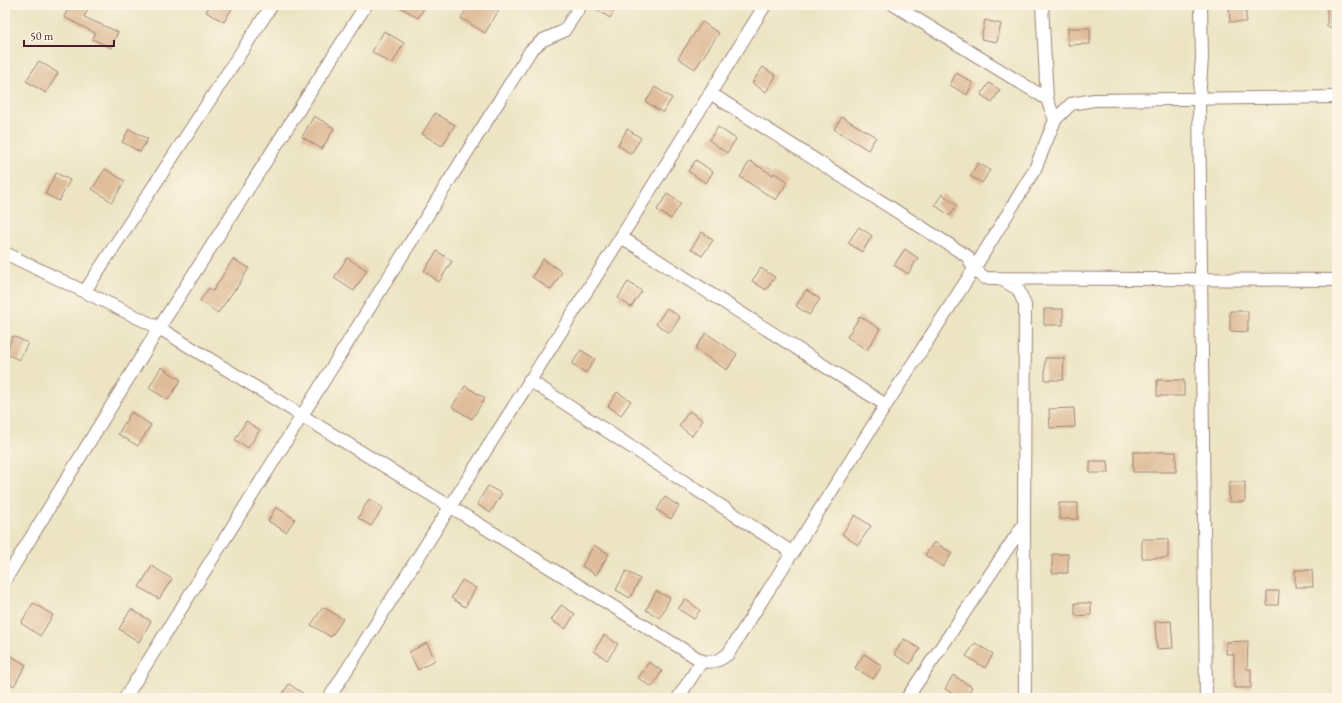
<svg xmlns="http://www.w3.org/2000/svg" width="1342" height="703" viewBox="0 0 1342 703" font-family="'EB Garamond',serif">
<rect width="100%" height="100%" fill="#fcf5e5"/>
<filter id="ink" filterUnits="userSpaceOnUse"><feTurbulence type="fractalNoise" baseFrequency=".025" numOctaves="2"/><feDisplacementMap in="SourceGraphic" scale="8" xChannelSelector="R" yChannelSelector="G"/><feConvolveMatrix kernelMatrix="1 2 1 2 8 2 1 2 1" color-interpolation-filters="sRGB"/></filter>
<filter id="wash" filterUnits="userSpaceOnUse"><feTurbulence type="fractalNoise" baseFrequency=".012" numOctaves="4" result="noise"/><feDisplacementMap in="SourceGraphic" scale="16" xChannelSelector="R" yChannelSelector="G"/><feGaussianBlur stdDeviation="0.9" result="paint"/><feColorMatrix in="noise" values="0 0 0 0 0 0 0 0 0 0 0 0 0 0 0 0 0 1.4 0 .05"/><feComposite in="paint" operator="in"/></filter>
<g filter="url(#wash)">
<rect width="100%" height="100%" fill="#ece4c3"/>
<g id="blocks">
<!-- building -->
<path fill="#dfbc99" d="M70,5H90L84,17L118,32L111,48L92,39L95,33L64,17Z
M210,5H234L224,22L206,12Z
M397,5H426L418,18Z
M469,5H502L485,33L461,18Z
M590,5H618L610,18Z
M1229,5H1246V22H1230Z
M1327,5H1337V27H1327Z
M985,20L1001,24L997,42L981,39Z
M702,22L719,33L695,69L678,58Z
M1068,28H1090V44L1068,45Z
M384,31L404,43L392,64L372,52Z
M39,61L58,73L46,93L26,81Z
M763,67L776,76L766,92L752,83Z
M956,73L973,83L967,95L950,85Z
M989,83L1000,90L992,102L981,95Z
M655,87L672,98L663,113L646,102Z
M435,113L455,125L442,146L422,134Z
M314,116L334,128L322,149L302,137Z
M842,117L876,137L868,150L834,129Z
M718,127L736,139L727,153L709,140Z
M129,129L148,139L140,152L122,142Z
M627,129L641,138L631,154L618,145Z
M696,160L713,172L706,183L688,171Z
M750,161L773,175L774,173L788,181L776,200L740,177Z
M978,163L990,170L982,183L970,176Z
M105,169L125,181L112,202L92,189Z
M56,173L70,180L59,201L45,194Z
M667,194L681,203L671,219L657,210Z
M942,194L957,205L950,216L935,205Z
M859,227L872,236L862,252L848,243Z
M702,232L713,240L702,256L691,249Z
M905,249L918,258L908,274L894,265Z
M437,251L452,261L439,282L424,271Z
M347,258L367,270L354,291L334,278Z
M233,259L249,268L236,289H235L218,313L200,301L209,288L213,291Z
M543,259L562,272L551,290L532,277Z
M761,268L775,277L766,290L752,281Z
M628,282L642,291L631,307L618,298Z
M806,290L820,299L809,315L796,306Z
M667,308L680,317L670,333L656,324Z
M1044,309H1063V325H1044Z
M1230,311H1248V332L1230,331Z
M860,316L880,329L867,350L847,337Z
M706,333L737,354L727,370L695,349Z
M13,336L28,343L19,360L5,353Z
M581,350L595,359L586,373L572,364Z
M1045,358H1064L1063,380H1045Z
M161,367L181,380L168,400L149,388Z
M1157,380H1184V396H1157Z
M465,386L485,398L472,419L452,407Z
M617,392L631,401L621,415L608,406Z
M1074,408L1075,427L1050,428L1049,409Z
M689,411L703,420L692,436L679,426Z
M131,412L151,425L138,446L118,434Z
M246,421L260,430L248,448L235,440Z
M1133,452H1176V472H1133Z
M1090,461H1108L1109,473H1090Z
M1229,482H1245V502H1229Z
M488,486L502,494L490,513L477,504Z
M665,497L679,506L671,519L657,510Z
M369,499L383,508L371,526L358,518Z
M1059,503H1078V519H1059Z
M276,507L295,519L286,532L268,521Z
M855,515L871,526L858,545L842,534Z
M1142,539H1168V558H1142Z
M934,542L952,553L943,567L925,555Z
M594,545L609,554L596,575L582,566Z
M1052,554H1068V573H1052Z
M152,566L172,579L159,599L139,587Z
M1295,570H1312L1313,587H1295Z
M626,571L640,579L630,598L616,590Z
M462,580L476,588L465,607L451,598Z
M656,591L670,598L660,618L646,610Z
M1267,591H1279L1278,605H1267Z
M685,599L700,610L694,619L678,609Z
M33,603L53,615L40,636L21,623Z
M1075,603H1091V615L1075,616Z
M561,605L575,614L565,629L551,620Z
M323,607L343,619L331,637L311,625Z
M131,609L151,621L139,642L119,629Z
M1171,621L1173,648L1157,649L1155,622Z
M604,635L618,644L607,660L594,651Z
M904,639L920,649L910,664L894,654Z
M1248,641L1247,669H1251V688H1234V654H1226V642Z
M427,643L435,660L418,670L409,652Z
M975,643L993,654L985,668L966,656Z
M5,652L26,665L14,686L5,680Z
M864,654L882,666L873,679L855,668Z
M649,662L662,671L652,687L638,678Z
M953,675L972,687L965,698H959L945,689Z
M289,684L310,698H280Z"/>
</g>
</g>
<g filter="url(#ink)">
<use href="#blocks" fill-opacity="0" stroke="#9b8277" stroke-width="1"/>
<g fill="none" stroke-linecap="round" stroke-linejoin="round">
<!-- street casing -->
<g stroke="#9b8277" stroke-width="14">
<path id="street" d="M894,5L1047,99
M1201,5L1202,58L1199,99L1206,698
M710,93L967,256L974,269L985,278L1337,280
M1055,120L1071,104L1094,100L1337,97
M621,237L886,405
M5,253L159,328L702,661C713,663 719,661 728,654L886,405L974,269L1035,169L1055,120L1047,99L1042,5
M1002,280L1018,289L1025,305L1024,524L1025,698
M85,291L272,5
M529,380L793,553
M5,580L159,328L366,5
M125,698L531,50L543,40L564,31L581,5
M329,698L621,237L765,5
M678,698L702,661
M907,698L1024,524"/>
</g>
<!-- street -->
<use href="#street" stroke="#fff" stroke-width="12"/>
</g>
</g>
<!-- margin -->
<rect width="1342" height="703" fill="none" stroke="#fcf5e5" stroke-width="20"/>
<!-- scale -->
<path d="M24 40v6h90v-6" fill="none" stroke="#4a1f2b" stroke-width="2"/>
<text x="30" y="40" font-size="12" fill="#4a1f2b" stroke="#fcf5e5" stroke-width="3" paint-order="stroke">50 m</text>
</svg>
